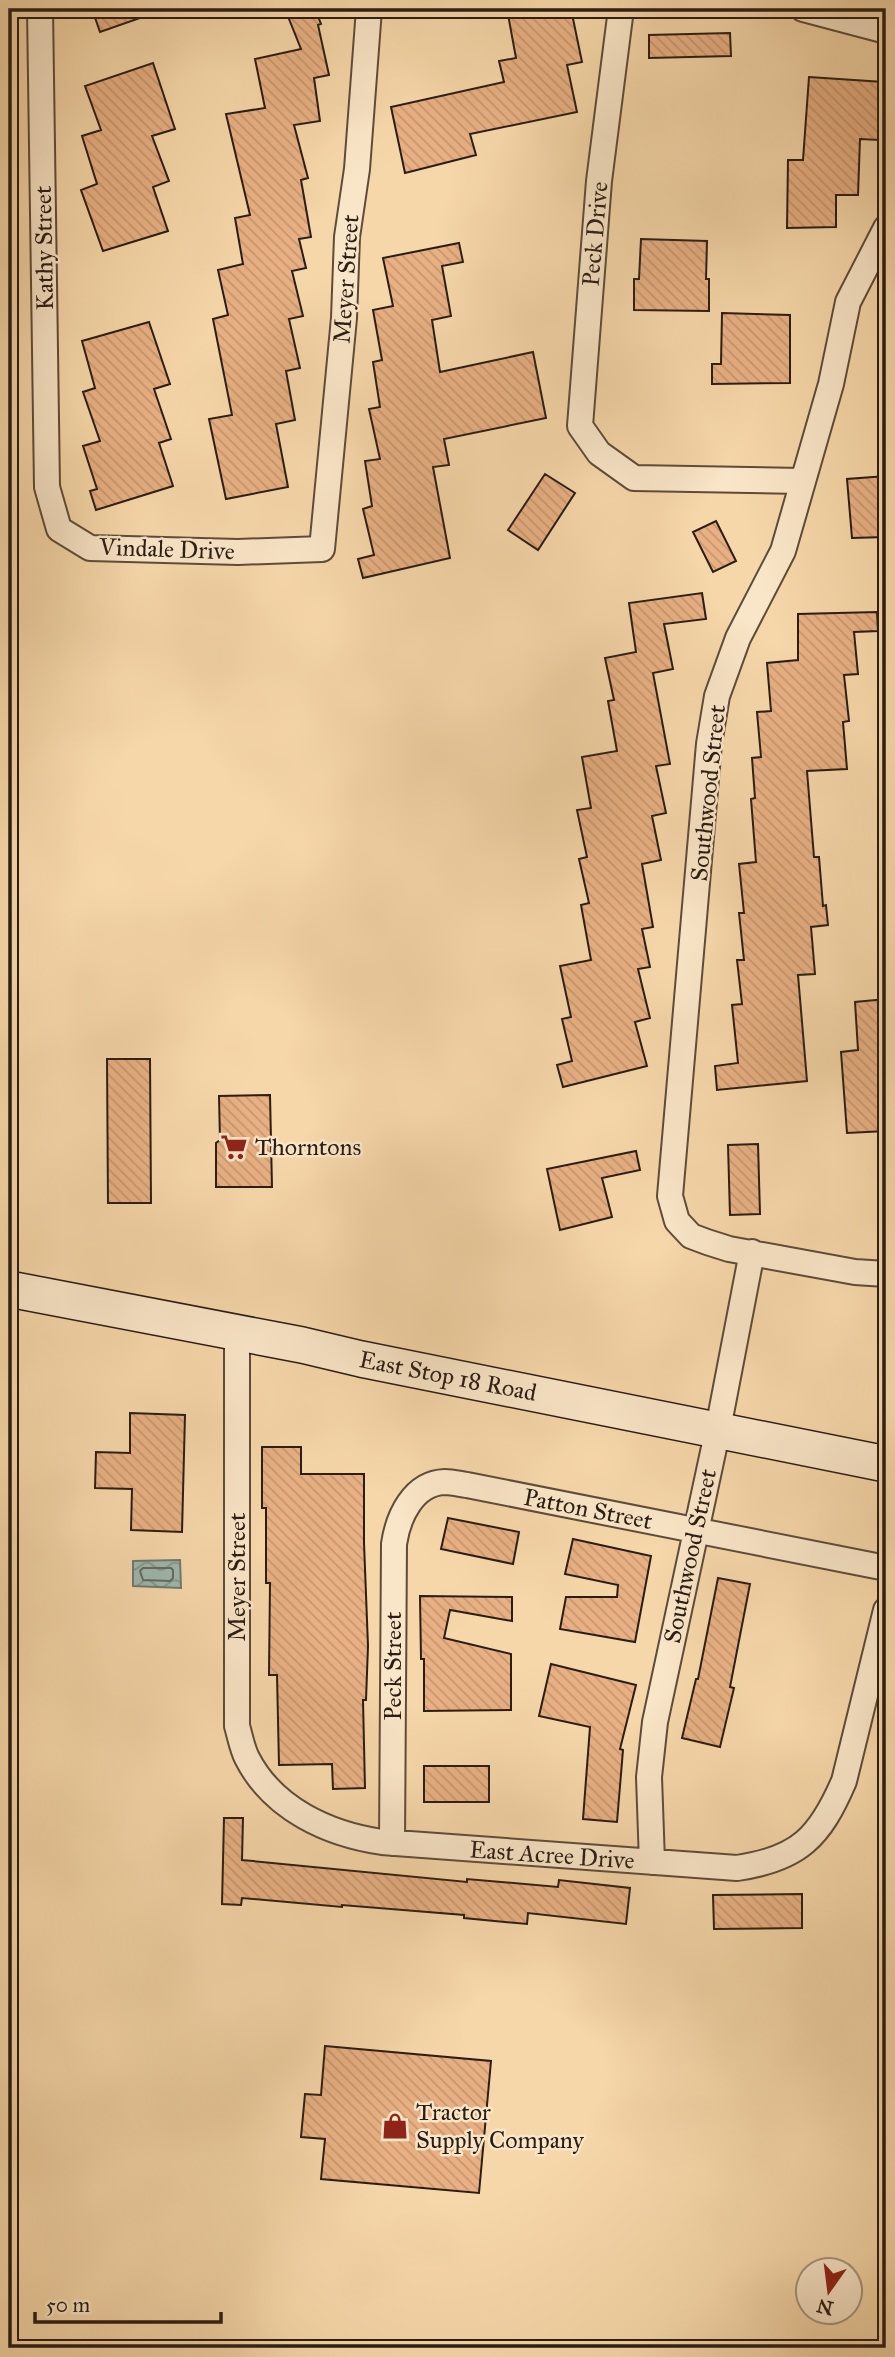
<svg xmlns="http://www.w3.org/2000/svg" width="895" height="2357" viewBox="0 0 895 2357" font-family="'IM FELL Great Primer',serif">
<defs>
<pattern id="water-waves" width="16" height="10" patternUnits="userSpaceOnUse" patternTransform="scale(1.75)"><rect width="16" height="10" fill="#9db8ad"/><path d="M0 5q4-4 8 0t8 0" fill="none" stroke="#80958c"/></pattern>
<pattern id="building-back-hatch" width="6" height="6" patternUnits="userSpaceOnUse" patternTransform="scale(1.75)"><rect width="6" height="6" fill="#e8b083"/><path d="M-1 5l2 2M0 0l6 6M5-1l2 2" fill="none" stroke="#c79770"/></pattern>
</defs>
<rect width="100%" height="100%" fill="#f6d7a9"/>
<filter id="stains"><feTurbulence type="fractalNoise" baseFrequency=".00286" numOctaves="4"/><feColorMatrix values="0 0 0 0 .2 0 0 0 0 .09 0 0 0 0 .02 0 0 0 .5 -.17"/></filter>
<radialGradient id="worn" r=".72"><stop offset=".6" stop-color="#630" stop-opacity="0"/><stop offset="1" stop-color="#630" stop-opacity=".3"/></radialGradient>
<!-- water -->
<path fill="url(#water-waves)" stroke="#6f7a70" stroke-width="2" d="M180,1560L181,1588L133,1586V1561Z"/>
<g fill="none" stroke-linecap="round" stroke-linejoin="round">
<!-- shore -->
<path stroke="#646a61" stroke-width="2" d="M143,1568H171L173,1570V1578L170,1581L143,1580L140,1571Z"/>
</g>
<!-- building -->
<path fill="url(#building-back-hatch)" stroke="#2a1d15" stroke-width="2" d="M92,9H157V12L100,32Z
M285,9H315L321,24L318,25L329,75L314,78L320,121L294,125L308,178L301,180L311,237L299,239L306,268L292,271L303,316L289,319L300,368L286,371L295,420L276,424L288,487L226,499L209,419L232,415L213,319L228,315L218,270L243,264L235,218L250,215L226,114L265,108L255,59L301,49Z
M507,9H571L582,62L567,65L577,112L470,134L476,155L405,173L391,107L504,82L499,61L516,58Z
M730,33L731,56L649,58V35Z
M153,63L175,129L152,136L169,181L153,187L168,231L103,251L81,190L97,184L82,136L101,130L85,86Z
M809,77L883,82L879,140L860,139L858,195H836V227L787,228L788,160H803Z
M641,239L707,241L706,279H709V311L634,310V279H639Z
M459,243L463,262L442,266L451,316L432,320L440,372L533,352L546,418L444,439L449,465L433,467L450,558L363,578L358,559L374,555L363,509L372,506L365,461L380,459L369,409L380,407L373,362L382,360L373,310L393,306L383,258Z
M722,313L790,315V383L712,384V364H721Z
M149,322L170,384L154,389L171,439L159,443L173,486L96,510L90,491L97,489L83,446L100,441L83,392L95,388L82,341Z
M545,474L575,493L538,550L508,530Z
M886,476V537L852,538L847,479Z
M716,521L736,561L713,572L693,532Z
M702,593L706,619L664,624L673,669L653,673L670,764L656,766L666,813L652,816L661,860L642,864L653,927L642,929L650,967L638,969L650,1018L635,1022L647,1066L563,1087L557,1065L572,1061L562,1019L571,1017L560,966L591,960L581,905L589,903L579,859L587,857L577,810L591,808L582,757L617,751L608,701L614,700L605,658L636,652L629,603Z
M877,612L878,631L854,632L858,674L844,675L849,721L843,722L847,769L807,771L814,857H819L823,906L826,905L828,925L811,927L815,974L798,975L807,1081L717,1090L715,1066L738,1063L732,1005L742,1004L737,960H744L739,913H744L739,864L756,862L751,799L755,798L752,758L761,757L757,712L771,711L767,663L798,660V614Z
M886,999V1131L847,1133L841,1052L858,1050L855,1002Z
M107,1059H150L151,1203H108Z
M270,1095L272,1187H216V1143L220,1140L219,1096Z
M758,1144L760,1214L730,1215L728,1145Z
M636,1151L640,1170L602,1178L612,1217L560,1230L547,1169Z
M130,1413L185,1415L182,1532L131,1530L132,1489L95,1488L96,1452L130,1453Z
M262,1447H301V1474H364V1543L368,1646L366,1700H363L365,1788L333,1789L332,1764L279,1765L277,1675H269L270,1583H266V1508H262Z
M448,1518L519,1532L513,1564L441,1549Z
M573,1539L651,1556L635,1642L560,1629L566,1597H617L618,1585L565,1574Z
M718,1578L750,1584L730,1687L734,1688L720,1747L682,1738L696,1679H698Z
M420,1596L512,1597V1621L450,1610L444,1638L511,1654V1710L424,1711V1659H421Z
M551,1664L636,1685L620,1749L623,1750L617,1822L583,1819L590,1727L539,1716Z
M424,1766H489V1802H424Z
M224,1818H243L242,1860L467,1882V1879L558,1887L559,1880L630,1888L626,1924L528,1913L527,1924L464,1918V1915L342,1905V1907L242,1898L241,1905L222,1904Z
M802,1894V1928L714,1929L713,1895Z
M325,2046L491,2061L479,2193L321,2179L325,2139L301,2137L305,2094L321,2095Z"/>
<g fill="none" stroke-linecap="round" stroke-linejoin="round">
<!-- street casing -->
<g stroke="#5d4c3a" stroke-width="28">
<path id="street" d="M40,9L47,487L59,529L90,548L238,552L322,549L344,318L347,237L357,169L369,9
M621,9L599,181L580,426L599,453L634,478L802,481
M803,9L886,31
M886,228L848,302L831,384L783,551L738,638L717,696L709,744L670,1196L677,1221L691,1236L707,1242L729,1249L855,1272L886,1274
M237,1333V1726C240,1736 242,1748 247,1758C273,1809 328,1834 382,1842L737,1868C799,1859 820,1837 844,1781L886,1610
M392,1843L394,1544C398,1517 413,1483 445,1482C452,1482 460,1484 467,1485L886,1568
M652,1862L649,1777L655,1722L718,1429L752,1252"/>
</g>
<!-- secondary casing -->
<g stroke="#2a1d15" stroke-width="38">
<path id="secondary" d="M9,1289L302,1345L361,1359L886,1464"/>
</g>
<!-- street -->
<use href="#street" stroke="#f9e5c7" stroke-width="24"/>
<!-- secondary -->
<use href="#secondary" stroke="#f9e5c7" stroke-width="35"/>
</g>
<!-- icons -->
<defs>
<g id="supermarket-bare" transform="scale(2.1)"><path d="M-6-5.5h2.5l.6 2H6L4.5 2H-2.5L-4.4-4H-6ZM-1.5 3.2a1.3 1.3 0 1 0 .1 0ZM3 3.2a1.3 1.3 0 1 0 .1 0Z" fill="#8f2418" stroke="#f9e5c7" stroke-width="2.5" paint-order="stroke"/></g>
<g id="shop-bare" transform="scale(2.1)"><path d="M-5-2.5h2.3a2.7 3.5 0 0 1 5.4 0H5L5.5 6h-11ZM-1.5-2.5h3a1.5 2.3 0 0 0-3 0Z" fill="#8f2418" stroke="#f9e5c7" stroke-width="2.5" paint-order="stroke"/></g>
</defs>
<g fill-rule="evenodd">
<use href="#supermarket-bare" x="234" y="1147"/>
<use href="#shop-bare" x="395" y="2126"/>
</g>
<g text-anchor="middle" stroke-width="5" stroke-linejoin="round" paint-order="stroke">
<!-- street labels -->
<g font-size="24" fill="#2a1d15" stroke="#f9e5c7">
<text transform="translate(595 234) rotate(-85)" y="8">Peck Drive</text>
<text transform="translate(44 248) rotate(-91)" y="8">Kathy Street</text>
<text transform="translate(346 279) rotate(-86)" y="8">Meyer Street</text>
<text transform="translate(167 549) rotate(2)" y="8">Vindale Drive</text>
<text transform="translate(708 793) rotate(-84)" y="8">Southwood Street</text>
<text transform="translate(448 1376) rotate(11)" y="8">East Stop 18 Road</text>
<text transform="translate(588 1509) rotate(11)" y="8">Patton Street</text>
<text transform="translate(690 1556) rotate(-78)" y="8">Southwood Street</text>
<text transform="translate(237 1577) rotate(-90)" y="8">Meyer Street</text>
<text transform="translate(393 1666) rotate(-90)" y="8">Peck Street</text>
<text transform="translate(552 1855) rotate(4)" y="8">East Acree Drive</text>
</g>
<!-- poi labels -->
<g font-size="24" fill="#2a1d15" stroke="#f9e5c7" text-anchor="start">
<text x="255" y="1155">Thorntons</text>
<text x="416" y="2120">Tractor<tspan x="416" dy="28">Supply Company</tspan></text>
</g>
</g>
<!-- margin -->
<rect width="895" height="2357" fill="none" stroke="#f6d7a9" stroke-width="35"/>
<rect x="10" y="10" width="874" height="2336" fill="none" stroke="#2a1d15" stroke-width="3.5"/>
<rect x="18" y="18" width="860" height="2322" fill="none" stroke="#2a1d15" stroke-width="2"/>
<!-- north arrow -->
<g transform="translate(829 2291) rotate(194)"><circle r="33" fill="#f9e5c7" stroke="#a69580" stroke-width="2"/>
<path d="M0-5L12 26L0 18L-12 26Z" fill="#8f2418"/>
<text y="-10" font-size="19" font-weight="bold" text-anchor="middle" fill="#2a1d15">N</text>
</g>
<!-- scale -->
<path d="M35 2312v10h186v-10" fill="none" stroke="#2a1d15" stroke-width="3.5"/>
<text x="46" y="2312" font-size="21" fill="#2a1d15" stroke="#f9e5c7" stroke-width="5" paint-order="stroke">50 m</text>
<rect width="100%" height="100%" filter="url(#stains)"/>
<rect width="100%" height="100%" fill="url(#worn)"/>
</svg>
